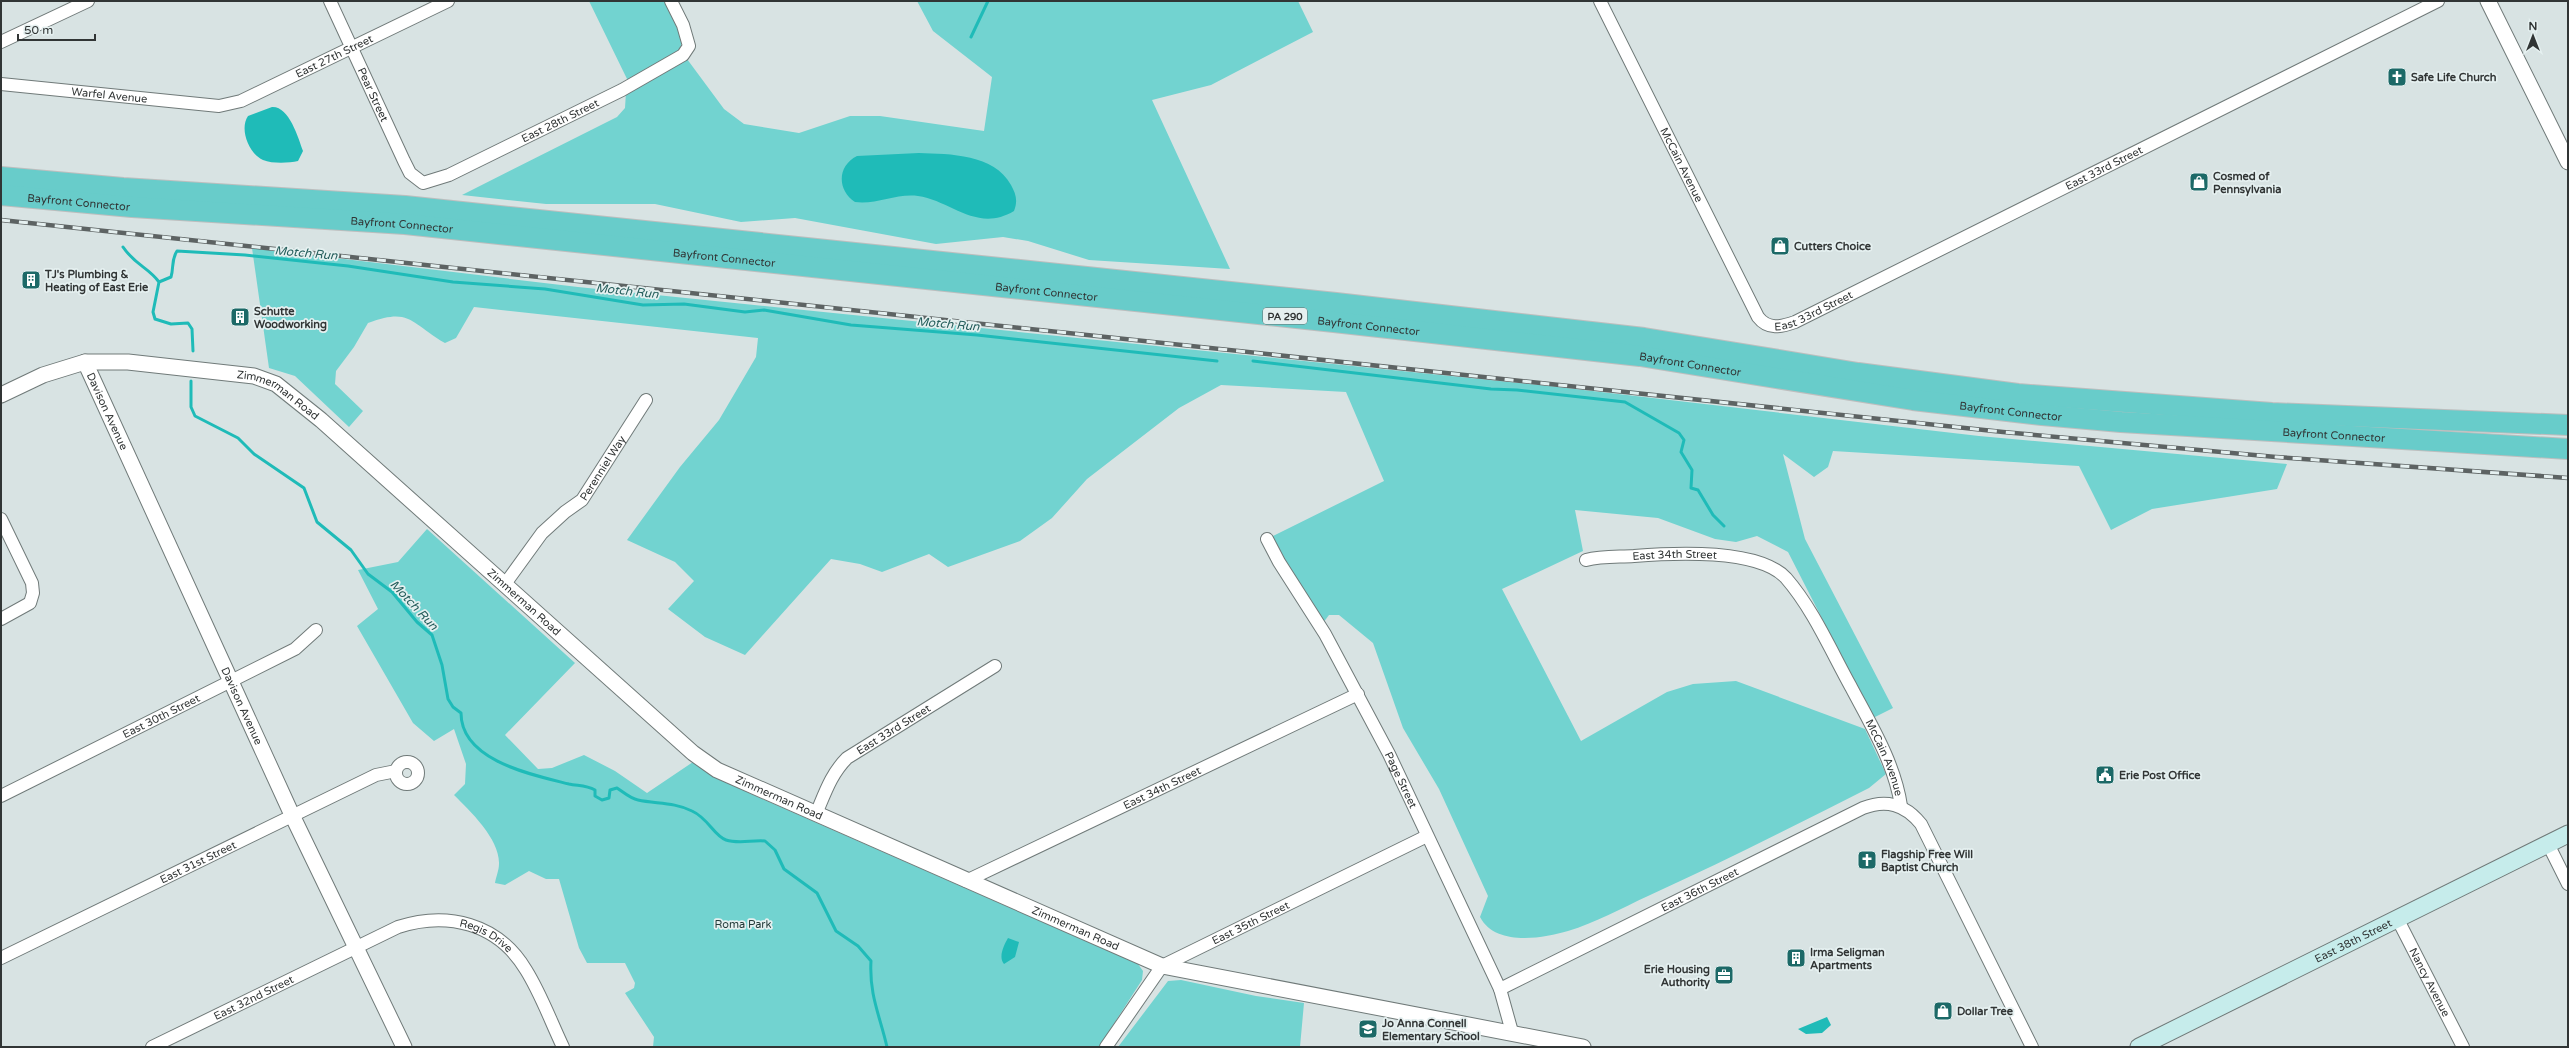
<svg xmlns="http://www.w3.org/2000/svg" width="2569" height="1048" viewBox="0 0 2569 1048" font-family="'Varela Round',sans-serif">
<rect width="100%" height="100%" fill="#d8e3e3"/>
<!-- green -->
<path fill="#72d3d0" d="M589,1H665L682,39L680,51L628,81Z
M917,1H1298L1313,32L1211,85L1152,100L1230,269L1089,260L1028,241L1003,237L936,244L795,218L741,222L655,204H546L462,195L617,117L625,108L626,92L687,59L724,109L744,124L799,133L850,116H880L984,131L992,77L933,31Z
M252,248L578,287L1549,386L1979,436L2287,464L2277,489L2152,509L2111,530L2079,466L1833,451L1828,467L1814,477L1783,454L1805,539L1893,708L1873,718L1788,552L1757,536L1736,542L1715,539L1658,518L1575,510L1583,551L1502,589L1581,741L1667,692L1693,684L1736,681L1865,729L1886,774L1869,788C1796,825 1723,862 1648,896C1622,908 1595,923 1568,931C1541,939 1495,946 1480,917L1488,896L1439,789L1403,728L1373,643L1339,615H1329L1323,623L1294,580L1271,537L1384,481L1346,392L1221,385L1179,408L1087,479L1052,518L1020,541L948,567L929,554L882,572L860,564L831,559L745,655L705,637L668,609L694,581L675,562L627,540L680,467L719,420L756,357L758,338L474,307L456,338L445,343C410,323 411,307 368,323L354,347L336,371L335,384L363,411L349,427L295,376L269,368Z
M427,529L575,663L505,735L538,769L552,768L584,755L615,771L647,793L693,762L749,793L1138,964L1143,971L1142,980L1099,1047H653L654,1037L625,993L634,988L635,983L625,963H587L579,948L559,879H546L529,871L505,885L495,883C496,877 499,870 499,864C500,839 470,811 454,795L465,784L466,764L454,729L434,741L413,723L357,626L378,609L358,570L398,562Z
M1181,980L1256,996L1304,1003L1300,1047H1118L1168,981Z"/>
<!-- water -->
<path fill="#1fbbb8" d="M272,107C289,106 298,137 303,151L298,161C289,163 273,164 263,160C249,154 239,129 248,116Z
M919,153C950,154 994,154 1011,185C1016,194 1018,201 1014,211C977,233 952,201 918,196C897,193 876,205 855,202C837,190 837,166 857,156Z
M1008,938L1019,942L1015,957L1004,964C998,957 1004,945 1008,938Z
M1827,1017L1831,1025L1822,1033L1806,1034L1798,1029Z"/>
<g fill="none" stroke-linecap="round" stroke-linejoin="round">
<!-- stream -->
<path stroke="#1fbbb8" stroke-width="3" d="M971,37L988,1
M123,247C135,265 148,267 159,282
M159,282L171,277C174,267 171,260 177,251L245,255L348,266L453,282L545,289L643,305L684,304L745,312L764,310L851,325L977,335L1217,361
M159,282L153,312L155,319L171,324L188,323L192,329L193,351
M1253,361L1491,389L1517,390L1625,402L1679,433L1684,440L1681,452L1692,470L1691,488L1698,490L1713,515L1724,526
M191,381V407L195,416L238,438L254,454L304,488L317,522L351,550L368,574L392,592L417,622L432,635L442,665L448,699L453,707L461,713C461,761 533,775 569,784C578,786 586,785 595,790V796L602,800L609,798L610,790L617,788C623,792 631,799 638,800C656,804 674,802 692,811C708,818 714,836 726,840C738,844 752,840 765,841L775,850L784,869L817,893L836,931L858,946L871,961C869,995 880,1016 887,1047"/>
<!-- minor casing -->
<g stroke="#707a79" stroke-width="14">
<g id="minor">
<path id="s1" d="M330,1L404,161L410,173L423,183L449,175L622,90L683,55L689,46L683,25L671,1"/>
<path id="s2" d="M1600,1L1758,317C1768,330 1781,327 1795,322L2438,1"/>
<path d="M1,42L88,1"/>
<path id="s3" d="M1,84L219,106L241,101L448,1"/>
<path d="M1,519L32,583L33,593L30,603L1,619"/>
<path id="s4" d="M1267,539L1279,562L1325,634L1389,754L1500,989L1512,1032"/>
<path id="s5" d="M1586,560C1601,556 1617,557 1634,556C1671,553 1758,548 1786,578C1813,609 1831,651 1851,687C1871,725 1895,764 1901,806"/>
<path id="s6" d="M505,584L542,533L565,512L582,500L646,400"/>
<circle cx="407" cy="773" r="11"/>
<path id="s7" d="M1,796L295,649L316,630"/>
<path id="s8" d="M816,814C825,793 831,774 847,758L995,666"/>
<path d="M2548,844L2568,884"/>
<path id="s9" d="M966,881L1358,694"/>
<path id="s10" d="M2397,918L2463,1047"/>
<path id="s11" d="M1,958L376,775L396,771"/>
<path id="s12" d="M1500,989L1863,808C1886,799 1905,804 1921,824L2032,1047"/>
<path id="s13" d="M152,1047L398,927C447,911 498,923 526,970C541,994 551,1022 563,1047"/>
<path id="s14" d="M1106,1047L1162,966L1427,836"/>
</g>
</g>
<!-- tertiary casing -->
<g stroke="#707a79" stroke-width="17">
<g id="tertiary">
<path d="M2488,1L2568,162"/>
<path id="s15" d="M85,362L292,815L404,1047"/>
<path id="s16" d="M1,395L43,375L85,362H128L254,376L276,384L321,420L693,753L717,770L1162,966L1583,1047"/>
</g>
</g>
<!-- secondary casing -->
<g stroke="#707a79" stroke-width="19">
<g id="secondary">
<path id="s17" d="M2139,1047L2568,834"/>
</g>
</g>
<!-- trunk casing -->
<g stroke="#bdbebe" stroke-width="22">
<g id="trunk">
<path d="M1,177L123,188L405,206L1336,303L1644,338L1858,373L2018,394L2272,413L2568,425"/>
<path id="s18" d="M1,195L132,207L405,224L1334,322L1640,356L1913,400L2042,415L2121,422L2568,449"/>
</g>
</g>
<!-- minor -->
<use href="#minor" stroke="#fff" stroke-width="12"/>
<!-- tertiary -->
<use href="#tertiary" stroke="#fff" stroke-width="15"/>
<!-- secondary -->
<use href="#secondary" stroke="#c6eceb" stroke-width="17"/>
<!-- trunk -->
<use href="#trunk" stroke="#68ccca" stroke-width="20"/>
<!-- rail casing -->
<g stroke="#5d6363" stroke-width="4.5">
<path id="rail" d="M1,220L2003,432L2276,457L2568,478"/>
</g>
<!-- rail -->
<use href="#rail" stroke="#e5f0f0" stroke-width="3" stroke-dasharray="9" stroke-linecap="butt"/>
</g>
<!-- icons -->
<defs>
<g id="church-square" transform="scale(1)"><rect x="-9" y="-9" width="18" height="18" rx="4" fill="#1c6967" stroke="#e5f0f0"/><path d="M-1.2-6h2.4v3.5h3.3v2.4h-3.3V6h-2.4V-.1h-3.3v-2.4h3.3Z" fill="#fff"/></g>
<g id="shop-square" transform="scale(1)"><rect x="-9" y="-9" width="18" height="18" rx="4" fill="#1c6967" stroke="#e5f0f0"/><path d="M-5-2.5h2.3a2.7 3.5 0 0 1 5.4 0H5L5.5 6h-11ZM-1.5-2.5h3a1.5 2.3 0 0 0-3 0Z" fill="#fff"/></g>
<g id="building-square" transform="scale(1)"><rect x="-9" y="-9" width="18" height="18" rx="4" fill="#1c6967" stroke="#e5f0f0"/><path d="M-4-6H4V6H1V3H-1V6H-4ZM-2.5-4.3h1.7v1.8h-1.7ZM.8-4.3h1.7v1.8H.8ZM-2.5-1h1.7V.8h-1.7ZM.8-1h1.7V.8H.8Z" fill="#fff"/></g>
<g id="civic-square" transform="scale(1)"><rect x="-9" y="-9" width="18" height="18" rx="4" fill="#1c6967" stroke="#e5f0f0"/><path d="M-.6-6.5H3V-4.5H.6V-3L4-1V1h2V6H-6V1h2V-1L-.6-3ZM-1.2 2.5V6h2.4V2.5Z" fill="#fff"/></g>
<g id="office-square" transform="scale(1)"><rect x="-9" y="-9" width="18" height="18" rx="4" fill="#1c6967" stroke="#e5f0f0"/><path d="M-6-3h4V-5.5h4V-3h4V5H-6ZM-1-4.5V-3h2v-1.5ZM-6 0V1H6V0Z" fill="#fff"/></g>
<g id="school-square" transform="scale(1)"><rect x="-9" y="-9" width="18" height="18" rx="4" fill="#1c6967" stroke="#e5f0f0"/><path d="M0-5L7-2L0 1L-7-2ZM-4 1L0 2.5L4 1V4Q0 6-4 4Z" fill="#fff"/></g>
</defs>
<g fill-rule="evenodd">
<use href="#church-square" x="2397" y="77"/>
<use href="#shop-square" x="2199" y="182"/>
<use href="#shop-square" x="1780" y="246"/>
<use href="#building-square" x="31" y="280"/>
<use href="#building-square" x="240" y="317"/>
<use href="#civic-square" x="2105" y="775"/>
<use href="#church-square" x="1867" y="860"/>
<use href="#building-square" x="1796" y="958"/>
<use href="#office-square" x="1724" y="975"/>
<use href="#shop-square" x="1943" y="1011"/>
<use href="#school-square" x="1368" y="1029"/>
</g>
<g text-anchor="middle" stroke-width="3.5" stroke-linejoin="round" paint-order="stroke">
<!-- shield labels -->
<rect fill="#e5f0f0" stroke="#676d6d" stroke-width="1" x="1263" y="308" width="44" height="16" rx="3"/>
<g font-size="10" font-weight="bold" fill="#313535">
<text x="1285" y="320">PA 290</text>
</g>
<!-- street labels -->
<g font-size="11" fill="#313535" stroke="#e5f0f0">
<text dy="4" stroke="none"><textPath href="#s3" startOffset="345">East 27th Street</textPath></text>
<text dy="4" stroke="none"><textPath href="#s1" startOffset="103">Pear Street</textPath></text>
<text dy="4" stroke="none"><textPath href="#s3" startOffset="109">Warfel Avenue</textPath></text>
<text dy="4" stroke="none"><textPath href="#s1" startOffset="357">East 28th Street</textPath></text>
<text dy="4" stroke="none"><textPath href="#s2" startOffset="183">McCain Avenue</textPath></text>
<text dy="4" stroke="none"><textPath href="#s2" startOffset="739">East 33rd Street</textPath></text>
<text dy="4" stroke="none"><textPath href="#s18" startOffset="78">Bayfront Connector</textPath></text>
<text dy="4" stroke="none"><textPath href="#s18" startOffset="402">Bayfront Connector</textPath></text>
<text dy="4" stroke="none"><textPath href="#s18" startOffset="726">Bayfront Connector</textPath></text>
<text dy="4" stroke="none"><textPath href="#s18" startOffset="1050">Bayfront Connector</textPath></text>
<text dy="4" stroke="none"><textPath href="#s2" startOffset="415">East 33rd Street</textPath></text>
<text dy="4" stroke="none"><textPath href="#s18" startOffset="1374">Bayfront Connector</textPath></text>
<text dy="4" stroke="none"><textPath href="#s18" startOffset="1698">Bayfront Connector</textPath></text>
<text dy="4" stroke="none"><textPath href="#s16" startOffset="290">Zimmerman Road</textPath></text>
<text dy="4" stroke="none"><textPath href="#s15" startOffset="54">Davison Avenue</textPath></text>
<text dy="4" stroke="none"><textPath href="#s18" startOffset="2022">Bayfront Connector</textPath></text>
<text dy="4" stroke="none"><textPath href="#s18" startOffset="2346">Bayfront Connector</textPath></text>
<text dy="4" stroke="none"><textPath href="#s6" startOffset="153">Perenniel Way</textPath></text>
<text dy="4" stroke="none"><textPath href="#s5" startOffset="89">East 34th Street</textPath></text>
<text dy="4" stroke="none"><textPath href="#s16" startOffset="614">Zimmerman Road</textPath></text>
<text dy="4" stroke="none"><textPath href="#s15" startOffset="378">Davison Avenue</textPath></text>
<text dy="4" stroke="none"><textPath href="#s7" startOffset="179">East 30th Street</textPath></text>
<text dy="4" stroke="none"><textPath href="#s8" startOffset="119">East 33rd Street</textPath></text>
<text dy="4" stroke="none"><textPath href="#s5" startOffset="411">McCain Avenue</textPath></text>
<text dy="4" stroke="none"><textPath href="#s4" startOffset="276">Page Street</textPath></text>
<text dy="4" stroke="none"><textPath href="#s9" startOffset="217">East 34th Street</textPath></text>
<text dy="4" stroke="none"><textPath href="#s16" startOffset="938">Zimmerman Road</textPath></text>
<text dy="4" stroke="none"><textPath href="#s11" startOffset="219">East 31st Street</textPath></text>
<text dy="4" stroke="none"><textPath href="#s12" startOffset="223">East 36th Street</textPath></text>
<text dy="4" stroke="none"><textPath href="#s14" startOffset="197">East 35th Street</textPath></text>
<text dy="4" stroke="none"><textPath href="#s16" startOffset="1262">Zimmerman Road</textPath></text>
<text dy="4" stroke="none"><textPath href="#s13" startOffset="366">Regis Drive</textPath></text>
<text dy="4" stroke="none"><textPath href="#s17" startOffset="239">East 38th Street</textPath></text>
<text dy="4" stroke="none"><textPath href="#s10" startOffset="72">Nancy Avenue</textPath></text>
<text dy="4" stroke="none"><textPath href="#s13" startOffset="113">East 32nd Street</textPath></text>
</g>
<!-- poi labels -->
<g font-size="11" font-weight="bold" fill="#313535" stroke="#e5f0f0" text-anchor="start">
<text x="2411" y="81">Safe Life Church</text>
<text x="2213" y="180">Cosmed of<tspan x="2213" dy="13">Pennsylvania</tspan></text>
<text x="1794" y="250">Cutters Choice</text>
<text x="45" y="278">TJ's Plumbing &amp;<tspan x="45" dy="13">Heating of East Erie</tspan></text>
<text x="254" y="315">Schutte<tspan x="254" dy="13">Woodworking</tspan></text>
<text x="2119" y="779">Erie Post Office</text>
<text x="1881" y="858">Flagship Free Will<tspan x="1881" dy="13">Baptist Church</tspan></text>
<text x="1810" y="956">Irma Seligman<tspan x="1810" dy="13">Apartments</tspan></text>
<text x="1710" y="973" text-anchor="end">Erie Housing<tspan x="1710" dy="13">Authority</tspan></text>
<text x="1957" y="1015">Dollar Tree</text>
<text x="1382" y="1027">Jo Anna Connell<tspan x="1382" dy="13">Elementary School</tspan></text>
</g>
<!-- park labels -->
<g font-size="11" fill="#233b3a" stroke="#e5f0f0">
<text x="743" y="928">Roma Park</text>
</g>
<!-- water labels -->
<g font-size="12" font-style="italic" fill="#245d5b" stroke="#e5f0f0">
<text transform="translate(306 253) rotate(5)" y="4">Motch Run</text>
<text transform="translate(627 291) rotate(6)" y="4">Motch Run</text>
<text transform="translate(948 324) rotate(5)" y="4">Motch Run</text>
<text transform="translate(414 605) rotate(47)" y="4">Motch Run</text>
</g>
</g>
<!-- border -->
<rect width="2569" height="1048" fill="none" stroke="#313535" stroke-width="4"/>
<!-- north arrow -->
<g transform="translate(2533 36)" stroke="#e5f0f0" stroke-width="3" paint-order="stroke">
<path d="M0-3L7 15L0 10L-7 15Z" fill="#313535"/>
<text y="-6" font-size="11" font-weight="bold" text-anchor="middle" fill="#313535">N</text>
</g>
<!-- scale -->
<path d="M18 34v6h77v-6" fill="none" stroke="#313535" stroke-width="2"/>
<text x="24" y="34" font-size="12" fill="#313535" stroke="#e5f0f0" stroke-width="3" paint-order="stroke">50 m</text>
</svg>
